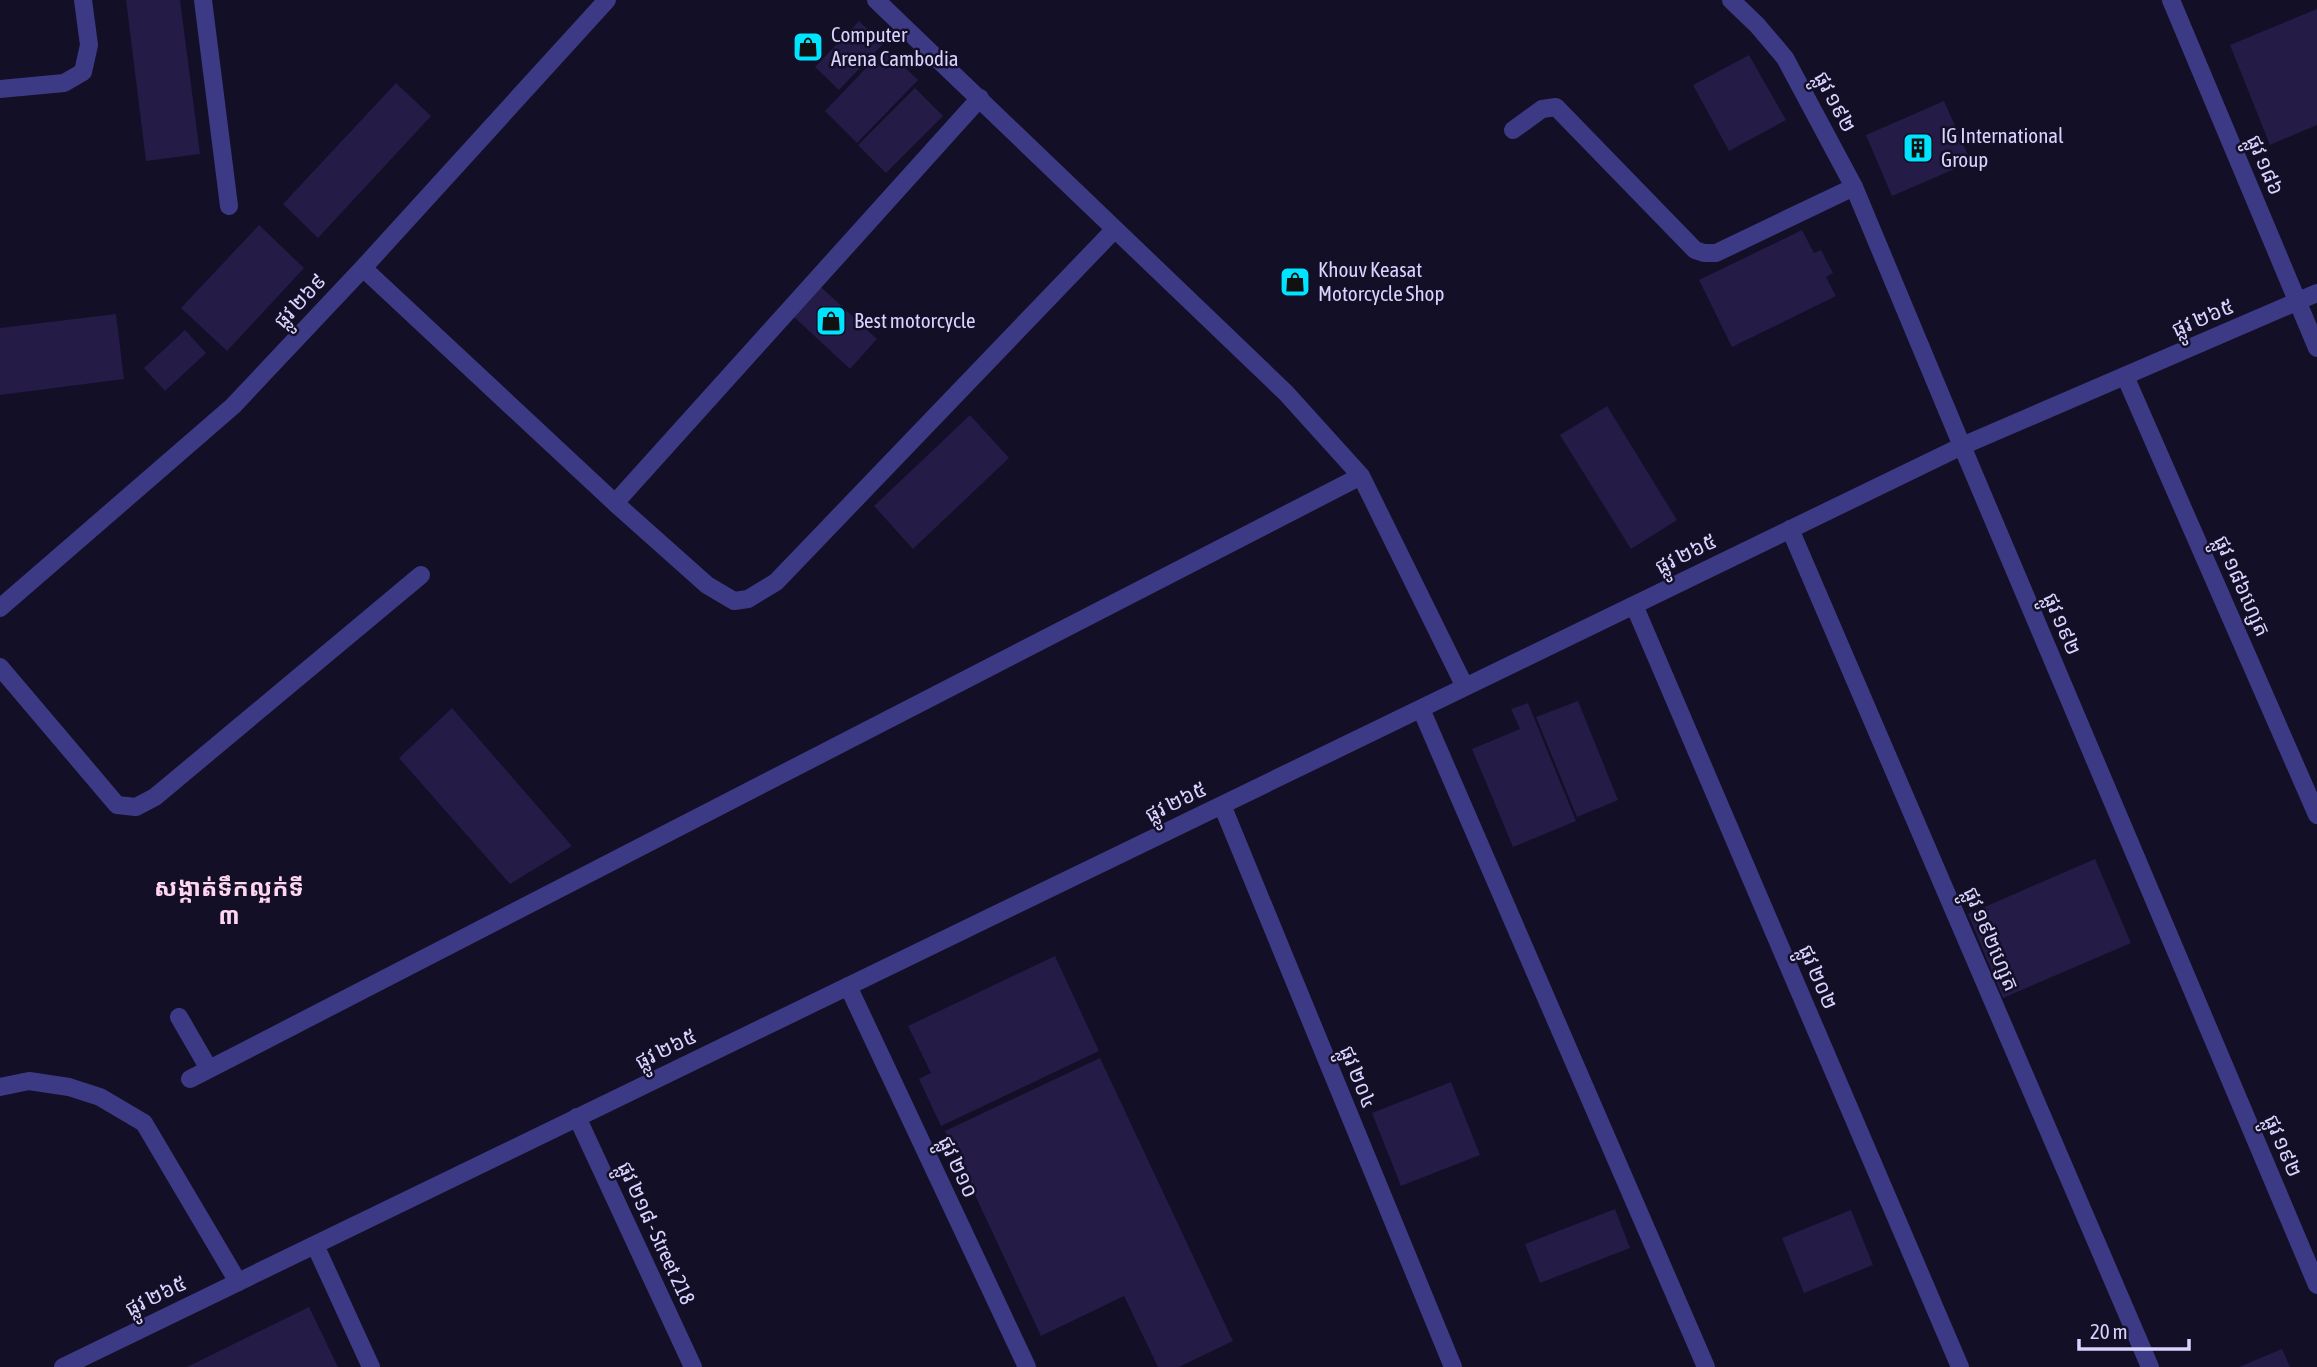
<svg xmlns="http://www.w3.org/2000/svg" width="2317" height="1367" viewBox="0 0 2317 1367" font-family="'Asap Condensed','Noto Sans Khmer',sans-serif">
<rect width="100%" height="100%" fill="#130f26"/>
<!-- building -->
<path fill="#241b47" d="M126,0H180L200,154L146,161Z
M2317,9V125L2270,145L2230,45Z
M859,21L883,44L839,90L815,67Z
M885,48L918,80L857,143L825,111Z
M1749,55L1786,120L1729,151L1693,85Z
M396,83L431,116L318,238L283,204Z
M915,88L943,116L886,173L858,145Z
M1944,101L1971,162L1892,196L1866,135Z
M259,225L304,268L227,351L181,308Z
M1802,230L1814,253L1821,250L1833,273L1826,277L1836,296L1732,347L1699,280Z
M821,287L877,339L850,369L794,317Z
M116,314L124,379L0,395V328Z
M185,330L206,353L165,391L144,368Z
M1607,406L1677,520L1631,549L1560,435Z
M970,415L1009,458L913,549L874,506Z
M1578,701L1618,800L1577,817L1536,717Z
M1528,703L1576,821L1513,847L1472,749L1520,729L1511,709Z
M452,708L572,846L510,884L399,758Z
M2095,859L2131,943L2003,998L1968,914Z
M1055,956L1099,1051L941,1126L919,1079L931,1073L908,1026Z
M1100,1058L1233,1341L1179,1367H1158L1124,1296L1041,1336L945,1131Z
M1451,1082L1480,1155L1401,1186L1372,1113Z
M1615,1209L1630,1248L1540,1283L1525,1244Z
M1851,1210L1873,1265L1804,1293L1782,1238Z
M309,1307L338,1367H187Z
M2282,1349L2290,1367H2239Z"/>
<g fill="none" stroke-linecap="round" stroke-linejoin="round">
<!-- service -->
<path stroke="#3d3a85" stroke-width="18" d="M203,0L229,206
M1513,130L1542,109L1556,107L1695,250L1704,253H1716L1854,187
M2125,376L2317,815
M1790,529L2150,1367
M179,1017L209,1069
M0,1087L29,1081L69,1087L100,1097L144,1123L238,1282"/>
<!-- minor -->
<path stroke="#3d3a85" stroke-width="18" d="M876,0L1286,393L1361,476L1465,687
M1731,0L1757,25L1785,58L1854,187L1962,446L2317,1285
M2171,0L2317,348
M0,89L64,83L83,72L89,45L83,0
M363,268L615,503L707,585L734,601L748,599L776,582L1115,229
M615,503L980,98
M1634,605L1960,1367
M0,608L233,406L363,268L607,0
M0,667L117,805L136,807L155,797L421,575
M1421,709L1706,1367
M1222,805L1453,1367
M848,986L1027,1367
M190,1079L1361,476
M577,1117L693,1367
M315,1245L371,1367
M63,1367L1962,446L2317,293"/>
</g>
<!-- icons -->
<defs>
<g id="shop-square" transform="scale(1.575)"><rect x="-9" y="-9" width="18" height="18" rx="4" fill="#00e5ff" stroke="#130f26"/><path d="M-5-2.5h2.3a2.7 3.5 0 0 1 5.4 0H5L5.5 6h-11ZM-1.5-2.5h3a1.5 2.3 0 0 0-3 0Z" fill="#111"/></g>
<g id="building-square" transform="scale(1.575)"><rect x="-9" y="-9" width="18" height="18" rx="4" fill="#00e5ff" stroke="#130f26"/><path d="M-4-6H4V6H1V3H-1V6H-4ZM-2.5-4.3h1.7v1.8h-1.7ZM.8-4.3h1.7v1.8H.8ZM-2.5-1h1.7V.8h-1.7ZM.8-1h1.7V.8H.8Z" fill="#111"/></g>
</defs>
<g fill-rule="evenodd">
<use href="#shop-square" x="808" y="47"/>
<use href="#building-square" x="1918" y="148"/>
<use href="#shop-square" x="1295" y="282"/>
<use href="#shop-square" x="831" y="321"/>
</g>
<g text-anchor="middle" stroke-width="5" stroke-linejoin="round" paint-order="stroke">
<!-- poi labels -->
<g font-size="21" fill="#d9d4ff" stroke="#130f26" text-anchor="start">
<text x="831" y="42">Computer<tspan x="831" dy="24">Arena Cambodia</tspan></text>
<text x="1941" y="143">IG International<tspan x="1941" dy="24">Group</tspan></text>
<text x="1318" y="277">Khouv Keasat<tspan x="1318" dy="24">Motorcycle Shop</tspan></text>
<text x="854" y="328">Best motorcycle</text>
</g>
<!-- street labels -->
<g font-size="21" fill="#d9d4ff" stroke="#130f26">
<text transform="translate(1835 102) rotate(62)" y="7">ផ្លូវ ១៩២</text>
<text transform="translate(2265 165) rotate(67)" y="7">ផ្លូវ ១៨៦</text>
<text transform="translate(300 301) rotate(-47)" y="7">ផ្លូវ ២៦៩</text>
<text transform="translate(2203 318) rotate(-23)" y="7">ផ្លូវ ២៦៥</text>
<text transform="translate(1686 554) rotate(-26)" y="7">ផ្លូវ ២៦៥</text>
<text transform="translate(2242 586) rotate(66)" y="7">ផ្លូវ ១៨៦ហ្សេត</text>
<text transform="translate(2062 624) rotate(67)" y="7">ផ្លូវ ១៩២</text>
<text transform="translate(1176 802) rotate(-26)" y="7">ផ្លូវ ២៦៥</text>
<text transform="translate(1991 939) rotate(67)" y="7">ផ្លូវ ១៩២ហ្សេត</text>
<text transform="translate(1818 977) rotate(67)" y="7">ផ្លូវ ២០២</text>
<text transform="translate(666 1049) rotate(-26)" y="7">ផ្លូវ ២៦៥</text>
<text transform="translate(1358 1077) rotate(68)" y="7">ផ្លូវ ២០៤</text>
<text transform="translate(2283 1146) rotate(67)" y="7">ផ្លូវ ១៩២</text>
<text transform="translate(958 1167) rotate(65)" y="7">ផ្លូវ ២១០</text>
<text transform="translate(656 1233) rotate(65)" y="7">ផ្លូវ ២១៨ - Street 218</text>
<text transform="translate(156 1296) rotate(-26)" y="7">ផ្លូវ ២៦៥</text>
</g>
<!-- quarter labels -->
<g font-size="24" font-weight="bold" fill="#ffd6f0" stroke="#130f26">
<text x="229" y="896">សង្កាត់ទឹកល្អក់ទី<tspan x="229" dy="28">៣</tspan></text>
</g>
</g>
<!-- scale -->
<path d="M2079 1339v10h110v-10" fill="none" stroke="#d9d4ff" stroke-width="3.5"/>
<text x="2090" y="1339" font-size="21" fill="#d9d4ff" stroke="#130f26" stroke-width="5" paint-order="stroke">20 m</text>
</svg>
